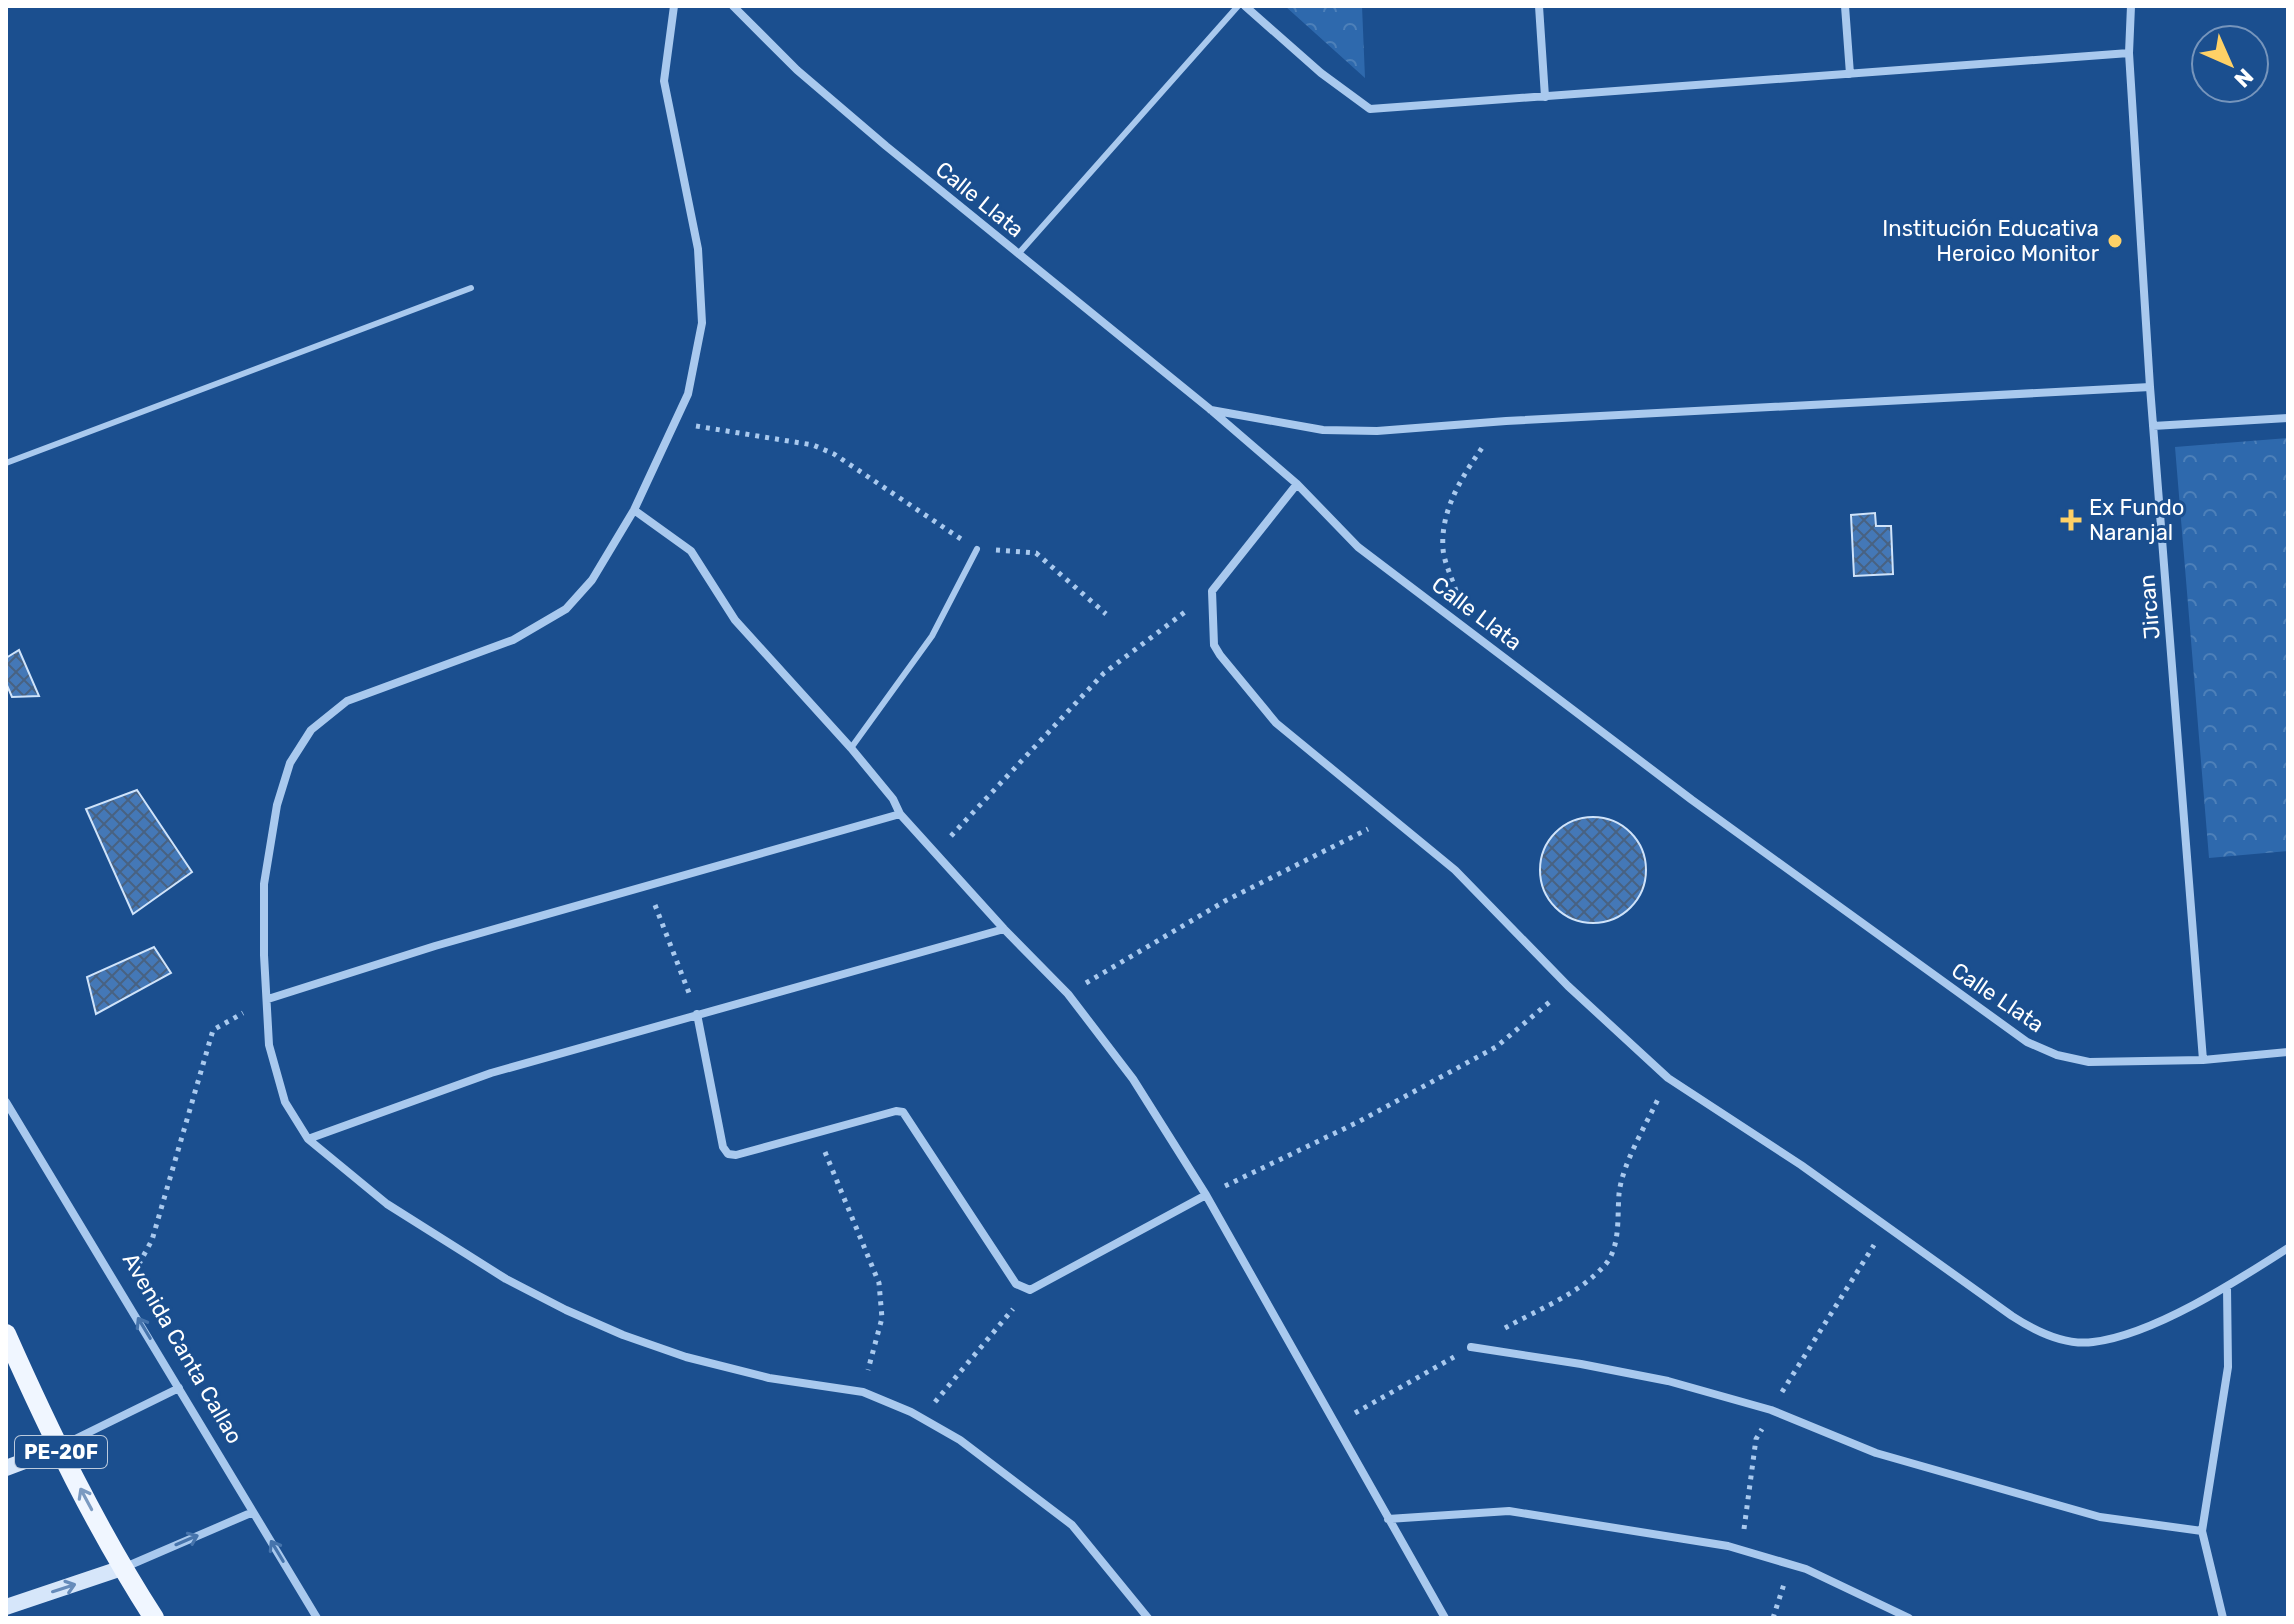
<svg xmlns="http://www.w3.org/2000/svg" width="2294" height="1624" viewBox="0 0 2294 1624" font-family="Rubik,sans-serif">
<defs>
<pattern id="forest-crowns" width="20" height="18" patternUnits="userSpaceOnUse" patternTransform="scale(2)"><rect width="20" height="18" fill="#2e69ad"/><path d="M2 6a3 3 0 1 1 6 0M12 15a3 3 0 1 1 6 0" fill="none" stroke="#4d80b9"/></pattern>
<pattern id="building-cross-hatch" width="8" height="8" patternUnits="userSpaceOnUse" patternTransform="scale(2)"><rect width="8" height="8" fill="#4478b7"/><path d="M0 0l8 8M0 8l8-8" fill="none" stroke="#486282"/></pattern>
</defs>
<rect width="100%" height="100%" fill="#1b4f8f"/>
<!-- forest -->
<path fill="url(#forest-crowns)" d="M1285,6H1362L1365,78Z
M2288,438V851L2209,858L2175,447Z"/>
<!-- building -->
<path fill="url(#building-cross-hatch)" stroke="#cfe3fa" stroke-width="2" d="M1875,513L1876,526H1891L1893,574L1854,576L1851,515Z
M19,650L39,696L12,697L6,683V658Z
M137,790L192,872L133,914L86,809Z
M1540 870a53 53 0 1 1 106 0a53 53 0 1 1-106 0Z
M154,947L171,973L96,1014L87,977Z"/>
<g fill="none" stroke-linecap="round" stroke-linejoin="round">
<!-- path -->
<path stroke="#a9c9ee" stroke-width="5" stroke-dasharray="4 6" stroke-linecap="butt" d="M696,426L813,445L834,454L961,539
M996,550L1036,553L1106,614
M1456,591C1452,578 1444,562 1443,549C1440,510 1463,475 1484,445
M951,836L1104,673L1189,609
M655,905L689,993
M1086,983L1225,901L1368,829
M825,1152L879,1283L882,1318L868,1370
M1225,1186L1358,1122L1496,1047L1552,1000
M134,1273L152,1240L213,1030L243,1013
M1505,1328C1537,1310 1579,1294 1604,1266C1621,1248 1617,1217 1619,1194C1622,1164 1646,1125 1659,1097
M1782,1392L1874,1245
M935,1402L1013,1309
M1355,1413L1454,1357
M1744,1529L1756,1439L1762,1429
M1773,1618L1784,1584"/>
<!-- lane -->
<path stroke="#a9c9ee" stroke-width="6" d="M1019,253L1238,6
M6,463L471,288
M851,748L932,636L977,549"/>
<!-- street -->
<path stroke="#a9c9ee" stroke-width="8" d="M674,6L664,81L698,249L702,323L688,394L634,510L592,580L566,609L513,640L347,701L311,730L290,763L277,805L264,884V955L269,1045L285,1102L308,1139L387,1204L506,1279L566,1310L623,1335L686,1357L769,1378L863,1392L911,1412L960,1440L1072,1525L1148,1618
M733,6L797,70L886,146L1211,410L1297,484L1358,547L1692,800L2027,1042L2057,1055L2089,1062L2203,1060L2288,1052
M1245,6L1321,73L1370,109L2129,53
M1539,6L1545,97
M1845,6L1850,74
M2131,6L2129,53L2150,387L2203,1060
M1211,410L1323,430L1377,431L1506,421L2150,387
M2153,426L2288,418
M1297,484L1212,591L1214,645L1220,655L1276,723L1455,870L1568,986L1668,1078L1801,1165L2012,1316C2035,1331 2064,1346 2093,1342C2153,1335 2237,1281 2288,1248
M634,510L691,551L735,620L851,748L893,799L900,814L1004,929L1068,994L1133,1079L1206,1195L1445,1618
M268,999L435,946L900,814
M697,1014L723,1147L728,1154L736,1155L896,1111L903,1112L1016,1284L1030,1290L1206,1195
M6,1102L317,1618
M308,1139L491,1073L1004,929
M1471,1347L1581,1364L1668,1381L1771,1410L1876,1453L2100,1517L2202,1531
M61,1446L179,1388
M1388,1519L1509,1511L1728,1546L1806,1569L1909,1618
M123,1568L253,1512
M2223,1618L2202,1531L2228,1367L2227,1287"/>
<!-- secondary -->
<path stroke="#d6e6fa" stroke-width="16" d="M6,1468L59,1448
M6,1607L122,1568"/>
<!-- primary -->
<path stroke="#f0f6ff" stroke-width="20" d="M6,1334C49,1431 96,1528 154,1618"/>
</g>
<!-- one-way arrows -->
<defs><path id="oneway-shaft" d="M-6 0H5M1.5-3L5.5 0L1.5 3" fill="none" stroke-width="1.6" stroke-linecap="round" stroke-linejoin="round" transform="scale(2)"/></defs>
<g stroke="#4674ac">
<use href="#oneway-shaft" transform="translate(144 1328) rotate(-121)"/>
<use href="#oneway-shaft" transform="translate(187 1540) rotate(-23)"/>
<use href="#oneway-shaft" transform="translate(277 1551) rotate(-121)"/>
</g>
<use stroke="#7b9ac1" href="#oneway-shaft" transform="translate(86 1499) rotate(-118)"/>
<use stroke="#668bba" href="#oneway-shaft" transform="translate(64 1588) rotate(-18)"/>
<!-- markers -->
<g fill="#ffd166" stroke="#1b4f8f" stroke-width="3">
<circle cx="2115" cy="241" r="8"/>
<path d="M2067 508h8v8h8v8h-8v8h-8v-8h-8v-8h8z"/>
</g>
<g text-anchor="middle" stroke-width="6" stroke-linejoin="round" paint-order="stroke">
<!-- shield labels -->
<rect fill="#1b4f8f" stroke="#bbcadd" stroke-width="2" x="15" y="1436" width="92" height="32" rx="6"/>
<g font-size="20" font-weight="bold" fill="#fff">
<text x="61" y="1459">PE-20F</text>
</g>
<!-- street labels -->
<g font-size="22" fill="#fff" stroke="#1b4f8f">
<text transform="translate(980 199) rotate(39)" y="8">Calle Llata</text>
<text transform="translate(2149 607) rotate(-95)" y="8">Jircan</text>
<text transform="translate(1477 613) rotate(37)" y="8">Calle Llata</text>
<text transform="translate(1998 997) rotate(34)" y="8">Calle Llata</text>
<text transform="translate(183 1348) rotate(60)" y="8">Avenida Canta Callao</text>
</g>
<!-- poi labels -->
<g font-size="22" fill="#fff" stroke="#1b4f8f" text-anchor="end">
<text x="2099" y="236">Institución Educativa<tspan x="2099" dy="25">Heroico Monitor</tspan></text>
<text x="2089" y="515" text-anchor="start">Ex Fundo<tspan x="2089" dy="25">Naranjal</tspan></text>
</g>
</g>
<!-- border -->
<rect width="2294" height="1624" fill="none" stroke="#ffffff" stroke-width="16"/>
<!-- north arrow -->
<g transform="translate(2230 64) rotate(135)"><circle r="38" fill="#1b4f8f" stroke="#7695bc" stroke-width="2"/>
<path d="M0-6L14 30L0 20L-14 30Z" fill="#ffd166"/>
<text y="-12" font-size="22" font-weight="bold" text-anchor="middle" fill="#ffffff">N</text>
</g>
</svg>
